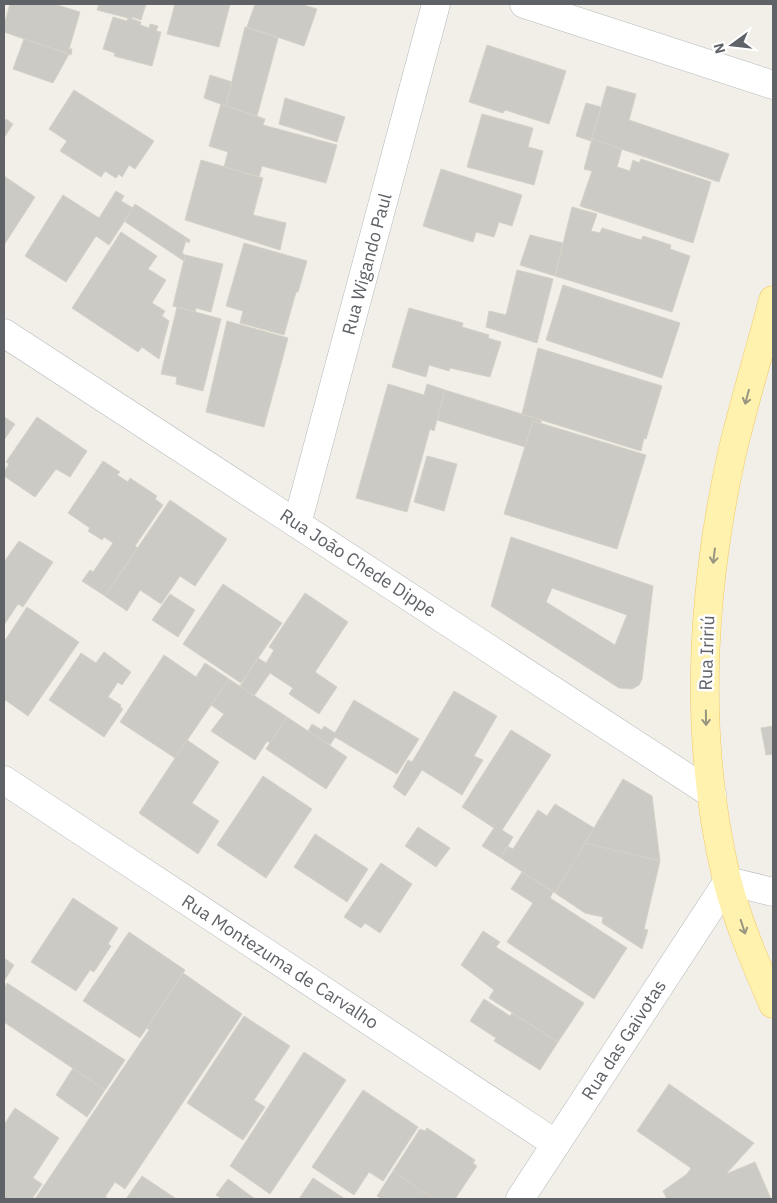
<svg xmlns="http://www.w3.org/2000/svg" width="777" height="1203" viewBox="0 0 777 1203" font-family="'IBM Plex Sans',sans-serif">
<rect width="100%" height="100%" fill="#f1efe8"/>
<!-- building -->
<path fill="#cccac5" stroke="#d6d1c6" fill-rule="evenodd" d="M10,4H54L80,12L69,49H72L71,55L4,32V25Z
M99,4H146L141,20L132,17V19L97,10Z
M175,4H230L219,47L167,34Z
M255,4H300L317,9L304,46L247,27Z
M113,17L127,21L128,18L132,19L141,22L140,25L149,28L150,24L158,26L156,31L161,32L152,66L114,56L115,53L103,49Z
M245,27L278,38L257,116L226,106Z
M24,39L69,54L53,83L13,69Z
M487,45L566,71L549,124L505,110L503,113L469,102Z
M210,75L232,82L226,106L204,98Z
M607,86L636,94L629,120L729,154L719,182L592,139Z
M74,90L154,141L135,169L129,165L122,177L119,174L116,178L105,171L101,177L60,151L67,141L49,129Z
M285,98L345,117L337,142L279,124Z
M586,103L601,107L591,141L576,136Z
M221,104L265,119L263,125L337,145L326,183L262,166L259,177L224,167L228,152L209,146Z
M482,114L533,128L528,147L543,151L534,185L467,167Z
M6,119L13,124L4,138V123Z
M592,139L622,149L617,167L630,171L633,160L639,163L641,159L711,182L693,243L580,206L592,171L584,169Z
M201,160L263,178L253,215L286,223L280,250L185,220Z
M441,169L522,195L512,226L499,222L494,237L476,232L473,242L423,226Z
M4,176L35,197L4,245Z
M116,191L124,196L121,201L133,208L109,245L96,236L66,282L25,256L63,195L99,218Z
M135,204L190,240L189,243L186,241L182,253L185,255L184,261L124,221Z
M572,207L597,214L591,231L600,233L602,228L641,240L643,236L671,245L670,249L690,256L672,312L555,276Z
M121,232L157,256L148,269L166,280L152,303L165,311L162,316L169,321L159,359L142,347L138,352L72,308Z
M530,235L563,243L555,276L520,265Z
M244,243L307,261L298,292H296L284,335L240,323L243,311L226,306Z
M185,255L223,264L211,312L196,308L195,312L173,306Z
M517,270L553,279L537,343L486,327L489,311L506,315Z
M563,285L680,323L662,378L546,340Z
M177,307L221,319L203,391L176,384L177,377L161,374Z
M409,308L463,323L462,327L489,335L488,338L501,342L490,377L450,368L449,371L429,365L426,377L392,367Z
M227,321L288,338L264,427L206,412Z
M538,348L662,386L646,439L644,438L641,451L522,414Z
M388,384L424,395L427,384L445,390L434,431L430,429L407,512L356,498Z
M445,390L541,420V424L533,421L525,447L437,420Z
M4,417L15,424L4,440Z
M37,417L87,451L70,477L56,469L35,497L4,476V472L9,464L6,462Z
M533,421L646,455L617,549L504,514Z
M427,456L457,464L444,511L414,502Z
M103,461L120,472L117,475L128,482L130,478L157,496L155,499L163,505L135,546L138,548L105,596L82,581L90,570L93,572L113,543L104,537L102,540L88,531L90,528L68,513Z
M170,500L227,539L195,586L180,576L161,604L140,590L127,611L105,596Z
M511,537L653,586L642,679L639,685L632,689L619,688L491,606ZM552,588L627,615L615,645L546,602Z
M19,541L53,562L23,607L18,604L4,625V562Z
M223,584L282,623L241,683L183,644Z
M305,593L348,622L315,672L337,687L319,714L289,694L293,688L270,673L254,696L240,686L258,658L266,663L274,650L269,647Z
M170,594L195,610L178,637L152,620Z
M27,607L79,642L28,716L4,699V642Z
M104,652L131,672L122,685L118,682L108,697L121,705L120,707L123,709L104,737L49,700L81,653L96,663Z
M164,655L196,677L205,663L229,679L175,758L120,722Z
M229,679L287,717L270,743L267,741L255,760L211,731L224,714L211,705Z
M454,691L497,716L474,756L483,760L462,795L422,770L405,796L393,787L408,760L412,762Z
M354,700L419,739L397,774L335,737L330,745L308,731L312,724L322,730L324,726L335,733Z
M287,717L347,757L326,789L266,749Z
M773,726V754L766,755L761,728Z
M511,730L551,755L502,830L513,837L501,858L482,846L494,828L462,807Z
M187,740L219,762L192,803L219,821L198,854L139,813Z
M263,776L312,809L266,878L217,845Z
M623,779L652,796L660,861L585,843Z
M555,804L594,828L555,893L501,858L507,846L513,849L538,810L547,816Z
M418,827L450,848L436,867L405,846Z
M315,834L368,869L347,902L294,867Z
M585,843L660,861L644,929L648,930L642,949L602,923L603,917L585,913L555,893Z
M381,863L412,884L380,933L365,923L361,928L344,917Z
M522,872L553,892L550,898L627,948L594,999L507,942L533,903L511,889Z
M73,898L118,928L108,944L111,946L94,972L90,970L76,991L31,962Z
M483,931L500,942L496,947L584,1003L558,1042L489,998L494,990L461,965Z
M129,932L185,970L140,1038L83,1001Z
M4,958L14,965L4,981Z
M183,973L242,1014L125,1189L115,1182L105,1197L109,1199H35L149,1030L147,1028Z
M7,983L125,1060L105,1090L4,1022V989Z
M484,999L510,1016L512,1013L558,1042L540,1070L494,1041L496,1038L470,1021Z
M244,1016L290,1046L254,1100L265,1107L243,1140L187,1103Z
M304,1052L346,1080L270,1194L230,1166Z
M73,1068L105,1090L87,1117L56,1095Z
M669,1084L754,1143L726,1174L755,1162L771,1199H667L663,1191L687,1174L691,1168L637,1131Z
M363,1090L418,1127L383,1181L369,1172L354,1195L312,1167Z
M15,1108L59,1138L33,1178L42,1184L32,1199H4V1125Z
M427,1128L475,1160L473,1163L477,1166L455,1199H433L393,1171L420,1129L425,1131Z
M393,1171L433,1199H382L377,1196Z
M142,1176L175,1198L174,1199H126Z
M313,1178L345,1199H299Z
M228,1179L255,1199H222L216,1195Z"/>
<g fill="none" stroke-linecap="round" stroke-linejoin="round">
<!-- minor casing -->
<g stroke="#b5b8bc" stroke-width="29">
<path id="minor" d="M524,4L773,85
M4,333L712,794
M297,524L436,4
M4,780L556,1144
M520,1199L728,881L773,892"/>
</g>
<!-- primary casing -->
<g stroke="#f2c960" stroke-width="29">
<path id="primary" d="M773,300C760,351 744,402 732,453C701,593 693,740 727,880C738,923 756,964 773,1004"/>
</g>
<!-- minor -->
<use href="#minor" stroke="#fff" stroke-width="28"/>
<!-- primary -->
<use href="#primary" stroke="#fff2af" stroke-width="28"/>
</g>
<!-- one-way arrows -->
<defs><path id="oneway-shaft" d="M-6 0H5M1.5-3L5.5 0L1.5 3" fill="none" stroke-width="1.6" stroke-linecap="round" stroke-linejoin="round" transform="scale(1.25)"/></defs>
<g stroke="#979581">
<use href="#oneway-shaft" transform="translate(747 397) rotate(105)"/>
<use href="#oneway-shaft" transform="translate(714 556) rotate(97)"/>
<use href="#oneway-shaft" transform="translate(706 718) rotate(89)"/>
<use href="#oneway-shaft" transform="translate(743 927) rotate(72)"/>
</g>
<g text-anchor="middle" stroke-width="5" stroke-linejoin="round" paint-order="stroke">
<!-- street labels -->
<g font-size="18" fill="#5f6368" stroke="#fff">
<text transform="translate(367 264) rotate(-75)" y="6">Rua Wigando Paul</text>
<text transform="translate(358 563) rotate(33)" y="6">Rua João Chede Dippe</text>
<text transform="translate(707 653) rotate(-88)" y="6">Rua Iririú</text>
<text transform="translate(280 962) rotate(33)" y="6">Rua Montezuma de Carvalho</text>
<text transform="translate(624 1040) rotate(-57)" y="6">Rua das Gaivotas</text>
</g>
</g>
<!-- border -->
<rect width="777" height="1203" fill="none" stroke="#5f6368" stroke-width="10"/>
<!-- north arrow -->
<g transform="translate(732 45) rotate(255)" stroke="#ffffff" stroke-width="4" paint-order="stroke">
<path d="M0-4L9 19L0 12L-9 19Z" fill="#5f6368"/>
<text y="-8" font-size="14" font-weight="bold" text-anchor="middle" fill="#5f6368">N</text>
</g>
</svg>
